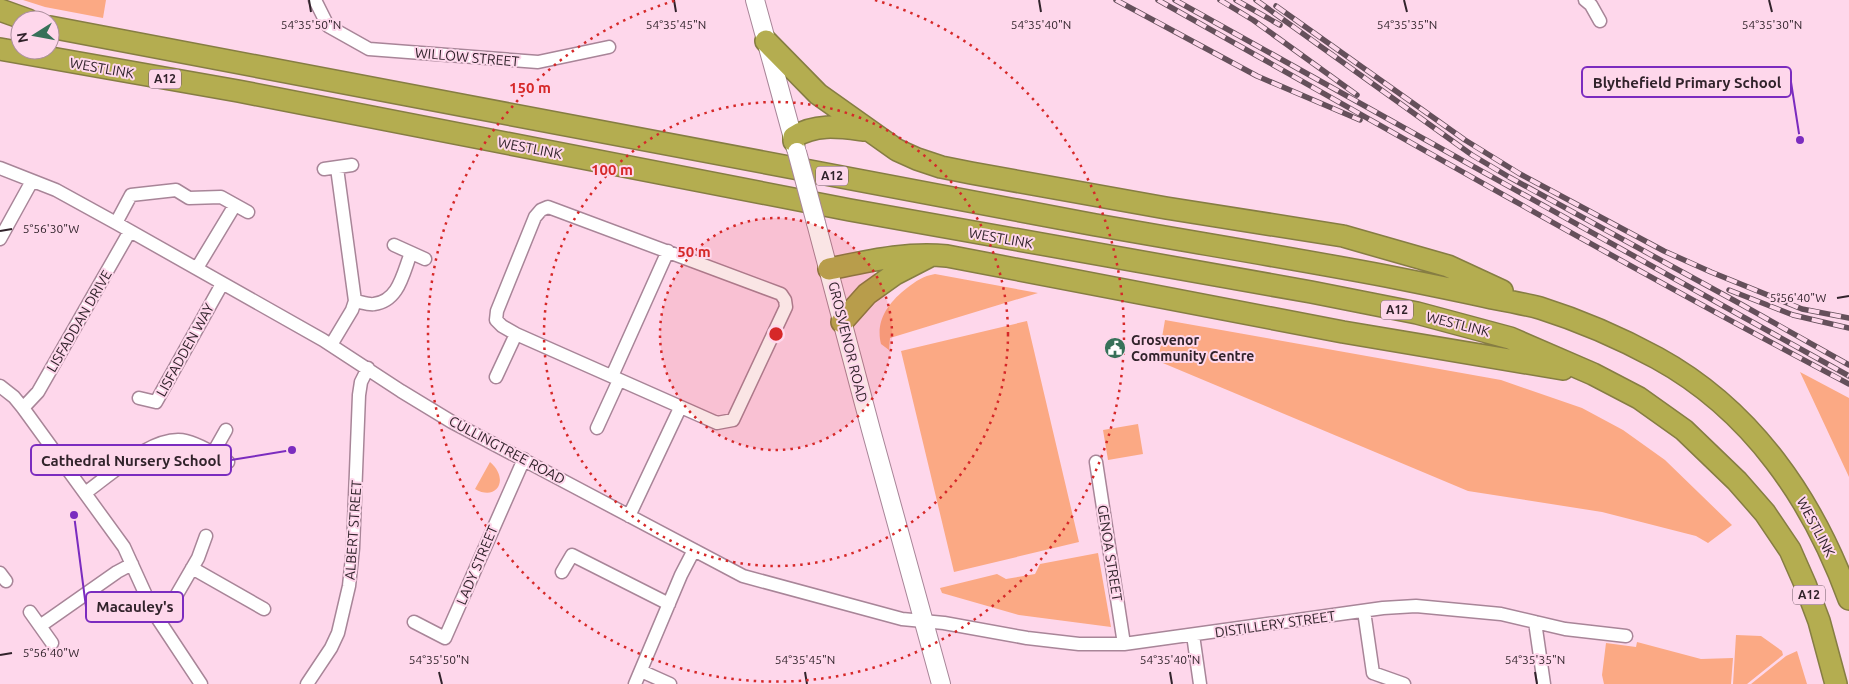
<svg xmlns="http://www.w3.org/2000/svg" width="1849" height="684" viewBox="0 0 1849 684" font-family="Ubuntu,sans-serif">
<rect width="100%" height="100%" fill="#fed7eb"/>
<!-- green -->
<path fill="#fba984" d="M23,0H106L103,18L45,7Z
M935,274L1038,293L890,338L889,350L881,344C875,320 889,302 907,288C916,281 923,276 935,274Z
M1165,320L1501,380L1582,408L1623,430L1665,460L1732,525L1708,543L1696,536L1602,512L1468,491L1158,361Z
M1027,321L1079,542L954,572L901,351Z
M1800,372L1849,398V477Z
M1138,424L1143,454L1108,460L1103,430Z
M490,462C510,479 497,502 475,489Z
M1098,553L1111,627L1019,615L942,593L940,588L997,574L1006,579L1035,574L1040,564Z
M1736,635L1761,636L1782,651L1783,655L1747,684H1733Z
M1637,642L1701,659L1733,658L1731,684H1604L1602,675L1606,643L1636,647Z
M1797,651L1807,684H1751L1786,656Z"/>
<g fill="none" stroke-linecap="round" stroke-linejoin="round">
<!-- street casing -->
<g stroke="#a88598" stroke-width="15">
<path id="street" d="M315,0L328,26L369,49L538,62L609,47
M1585,0L1591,5L1600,21
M0,168L56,190L116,223L323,340L401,391L452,422L743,576L902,619L944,623L1027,638L1079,644H1124L1383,608L1416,606L1501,614L1565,629L1626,636
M324,169L352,165
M548,207L781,294L785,300L786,307L733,420L717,423L516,334L502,326L496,320L497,311L535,217L541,210Z
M116,223L131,195L176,190L189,198L221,197L248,212
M0,239L32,181
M394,245L425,259
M197,268L235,205
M355,301C361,302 369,305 374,304C399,301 403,273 411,253
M331,345L352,310L355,301L337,168
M612,376L668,251
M496,377L516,334
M0,386L14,397L23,408L124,547L154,613L201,684
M139,398L156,402L222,284
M23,408L38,392L130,231
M597,428L619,380
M213,453L226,430
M1096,462L1124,644
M85,493C109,476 155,433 186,441C201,445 215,454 228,462
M629,516L680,408
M192,568L264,609
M562,572L572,555L669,604
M0,573L6,581
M1364,611L1373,673
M30,612L52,643
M154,613L176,596L198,558L206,536
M414,622L445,638L524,459
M1535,622L1544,684
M40,626L117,572L132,564
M1193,635L1200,684
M641,671L670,684
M1373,673L1404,684
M307,684L331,648L338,633L349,586L353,548L359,395L361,382L368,368
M635,684L681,575L694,550"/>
</g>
<!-- secondary casing -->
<g stroke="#a88598" stroke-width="20">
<path id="secondary" d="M755,0L796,149
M816,223L871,430L941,684"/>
</g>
<!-- highway casing -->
<g stroke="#867d43" stroke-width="24">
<path id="highway" d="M0,10L28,20
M50,27C395,92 740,159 1085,223C1185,241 1286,257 1386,276C1421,283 1456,290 1492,298C1508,301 1524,304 1540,308C1578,320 1622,339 1657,358C1752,410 1813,500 1849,599
M766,41L818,94L897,150L917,159L941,167L971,173L1166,208L1343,236L1448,266L1502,291
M0,49L238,91L850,210L1311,292L1417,313L1510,338L1593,374L1639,398L1684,430L1737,481L1765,513L1790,550L1805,584L1819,621L1836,684
M794,141V137C816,123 840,127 864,130
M829,269C869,261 906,252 947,256L1343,332L1563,369
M842,322L867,294L895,274L928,257"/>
</g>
<!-- street -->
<use href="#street" stroke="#fff" stroke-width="12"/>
<!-- secondary -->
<use href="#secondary" stroke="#fff" stroke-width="18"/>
<!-- highway -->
<use href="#highway" stroke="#b4ad50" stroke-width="21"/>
<!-- rail casing -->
<g stroke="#65505b" stroke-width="5.5">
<path id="rail" d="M1116,0L1257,76L1360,120
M1158,0C1388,129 1616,261 1849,384
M1175,0L1849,376
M1220,0L1253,20L1357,95
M1236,0L1280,25
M1256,0L1472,155L1509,177L1737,302L1849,365
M1276,6L1465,140L1520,174L1664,251L1711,272L1802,309L1849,318
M1729,290L1793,315L1849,328"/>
</g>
<!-- rail -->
<use href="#rail" stroke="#fed7eb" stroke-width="4" stroke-dasharray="11" stroke-linecap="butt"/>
<!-- secondary-bridge casing -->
<g stroke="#a88598" stroke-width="20" stroke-linecap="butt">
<path id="secondary-bridge" d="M797,152L816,223"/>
</g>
<!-- secondary-bridge -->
<use href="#secondary-bridge" stroke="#fff" stroke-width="18"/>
</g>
<!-- ticks -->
<path fill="none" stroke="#31232b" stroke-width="2" d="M309,0L311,12M674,0L676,12M1039,0L1041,12M1404,0L1407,12M1769,0L1772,12M0,231L12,229M1837,298L1849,296M0,655L12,653M439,672L442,684M805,672L807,684M1170,672L1172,684M1535,672L1537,684"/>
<!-- distance rings -->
<circle cx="776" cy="334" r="116" fill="#d62828" fill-opacity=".12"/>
<g fill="none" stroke="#d62828" stroke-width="2.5" stroke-dasharray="2.5 5">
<circle cx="776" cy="334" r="116"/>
<circle cx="776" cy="334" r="232"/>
<path d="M875 0A348 348 0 1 1 677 0"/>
</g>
<!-- icons -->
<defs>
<g id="civic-disc" transform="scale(1.125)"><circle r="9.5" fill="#377159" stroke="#fed7eb"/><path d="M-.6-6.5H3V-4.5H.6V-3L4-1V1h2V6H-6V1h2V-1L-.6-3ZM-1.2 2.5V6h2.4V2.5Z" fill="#fff"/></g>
</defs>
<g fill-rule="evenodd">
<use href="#civic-disc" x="1115" y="348"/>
</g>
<g text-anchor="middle" stroke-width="4" stroke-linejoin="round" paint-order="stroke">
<!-- shield labels -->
<g fill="#fed7eb" stroke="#6e5965" stroke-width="1">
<rect x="149" y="69.5" width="32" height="19" rx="4"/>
<rect x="816" y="166.5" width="32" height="19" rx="4"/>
<rect x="1381" y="300.5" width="32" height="19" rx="4"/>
<rect x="1793" y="585.5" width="32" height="19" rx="4"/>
</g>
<g font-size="12" font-weight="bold" fill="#31232b">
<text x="165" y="83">A12</text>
<text x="832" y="180">A12</text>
<text x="1397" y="314">A12</text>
<text x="1809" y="599">A12</text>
</g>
<!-- street labels -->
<g font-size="14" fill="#31232b" stroke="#fed7eb">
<text transform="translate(467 57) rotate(5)" y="5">WILLOW STREET</text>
<text transform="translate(102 68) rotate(10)" y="5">WESTLINK</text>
<text transform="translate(530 148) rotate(11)" y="5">WESTLINK</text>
<text transform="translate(1001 238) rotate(10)" y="5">WESTLINK</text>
<text transform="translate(79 321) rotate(-60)" y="5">LISFADDAN DRIVE</text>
<text transform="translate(1458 324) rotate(14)" y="5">WESTLINK</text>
<text transform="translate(848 342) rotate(76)" y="5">GROSVENOR ROAD</text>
<text transform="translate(185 350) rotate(-61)" y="5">LISFADDEN WAY</text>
<text transform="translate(507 450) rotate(28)" y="5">CULLINGTREE ROAD</text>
<text transform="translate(1816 527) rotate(62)" y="5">WESTLINK</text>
<text transform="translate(353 530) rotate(-86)" y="5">ALBERT STREET</text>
<text transform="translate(1110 553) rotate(81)" y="5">GENOA STREET</text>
<text transform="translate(477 565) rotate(-67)" y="5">LADY STREET</text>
<text transform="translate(1275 624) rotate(-8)" y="5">DISTILLERY STREET</text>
</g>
<!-- poi labels -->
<g font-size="14" font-weight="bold" fill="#31232b" stroke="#fed7eb" text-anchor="start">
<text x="1131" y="345">Grosvenor<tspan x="1131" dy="16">Community Centre</tspan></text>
</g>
</g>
<g font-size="12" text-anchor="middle" fill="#31232b" stroke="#fed7eb" stroke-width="4" stroke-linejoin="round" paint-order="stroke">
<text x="311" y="29">54°35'50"N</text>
<text x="676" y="29">54°35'45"N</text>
<text x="1041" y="29">54°35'40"N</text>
<text x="1407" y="29">54°35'35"N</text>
<text x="1772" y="29">54°35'30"N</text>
<text x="51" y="233">5°56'30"W</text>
<text x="1798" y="302">5°56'40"W</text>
<text x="51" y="657">5°56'40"W</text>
<text x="439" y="664">54°35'50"N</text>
<text x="805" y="664">54°35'45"N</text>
<text x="1170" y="664">54°35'40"N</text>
<text x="1535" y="664">54°35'35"N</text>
</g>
<circle cx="776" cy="334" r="8" fill="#d62828" stroke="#fed7eb" stroke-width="2.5"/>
<g font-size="15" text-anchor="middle" font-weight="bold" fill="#d62828" stroke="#fed7eb" stroke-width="4" stroke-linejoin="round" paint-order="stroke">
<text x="530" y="93">150 m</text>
<text x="612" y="175">100 m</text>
<text x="694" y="257">50 m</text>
</g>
<!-- callouts -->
<path fill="none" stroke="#7b2cbf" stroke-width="2" d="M1800 140L1791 82M292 450L231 460M74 515L86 607"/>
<g fill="#7b2cbf" stroke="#fed7eb" stroke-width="2">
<circle cx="1800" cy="140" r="5"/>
<circle cx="292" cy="450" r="5"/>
<circle cx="74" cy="515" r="5"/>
</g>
<g fill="#fed7eb" stroke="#7b2cbf" stroke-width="2">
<rect x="1582" y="67" width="209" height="30" rx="5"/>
<rect x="31" y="445" width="200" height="30" rx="5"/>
<rect x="86" y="592" width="97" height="30" rx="5"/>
</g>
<g font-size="15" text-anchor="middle" font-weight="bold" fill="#31232b">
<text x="1687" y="88">Blythefield Primary School</text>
<text x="131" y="466">Cathedral Nursery School</text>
<text x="135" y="612">Macauley's</text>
</g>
<!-- north arrow -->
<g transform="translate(35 35) rotate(259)"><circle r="24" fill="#fed7eb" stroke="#ac8f9e"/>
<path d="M0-4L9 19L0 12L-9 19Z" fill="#377159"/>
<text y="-8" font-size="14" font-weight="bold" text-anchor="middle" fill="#31232b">N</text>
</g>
</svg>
